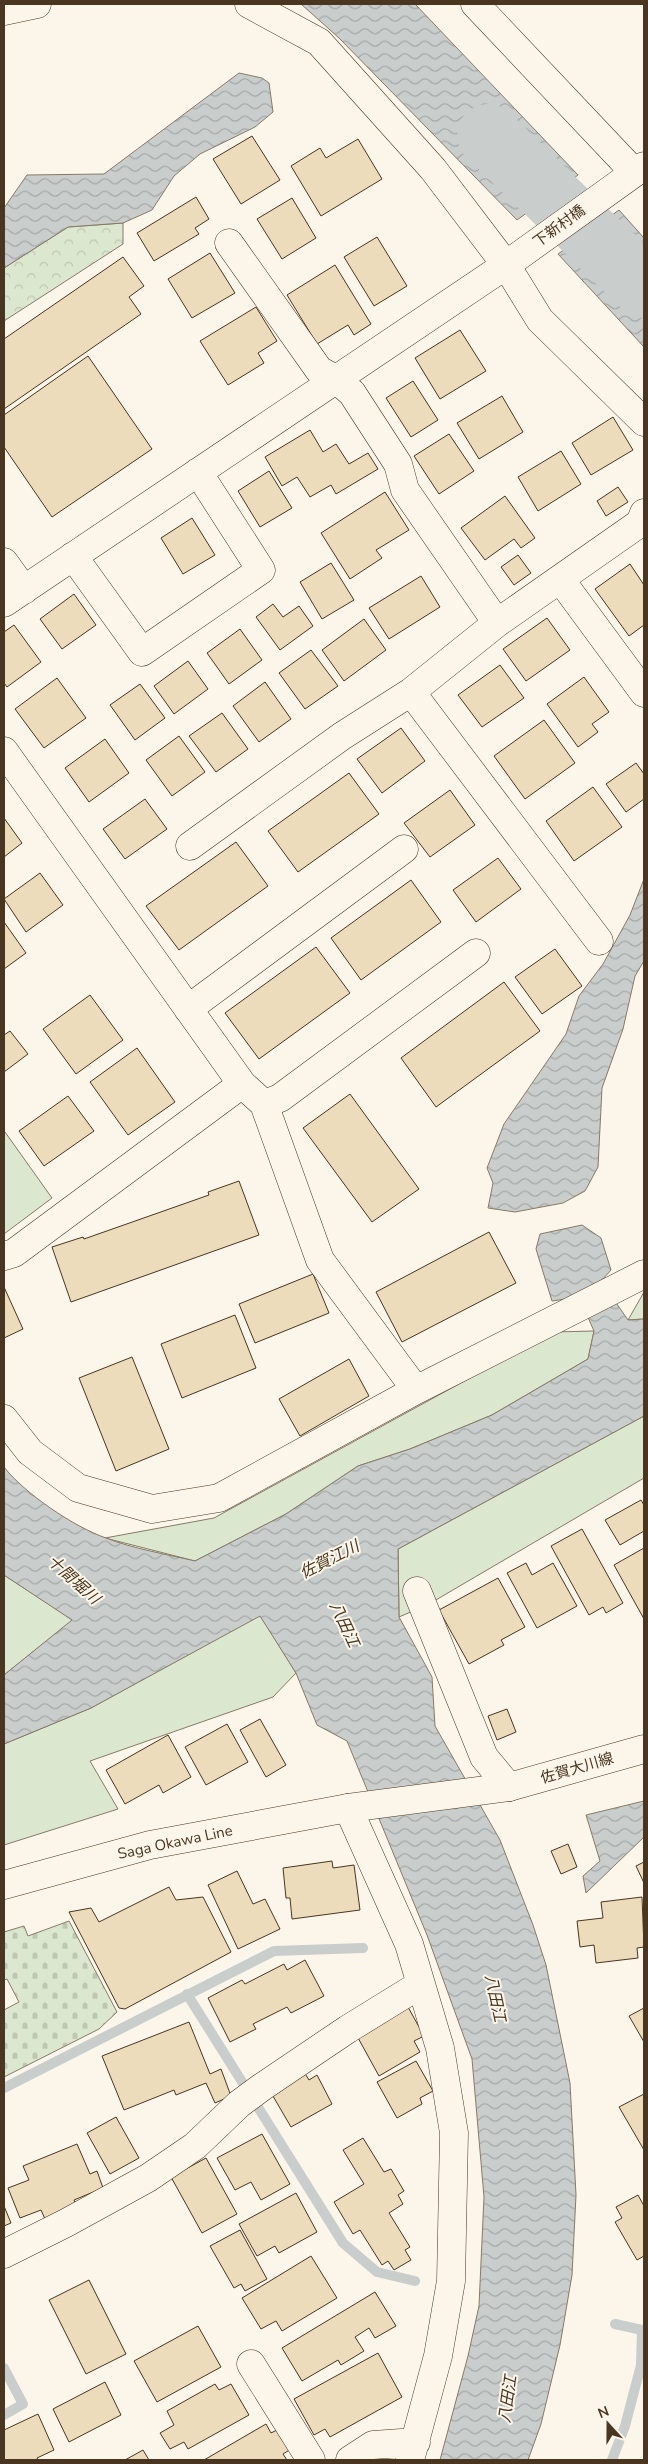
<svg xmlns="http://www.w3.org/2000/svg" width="648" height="2464" viewBox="0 0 648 2464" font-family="'Nunito Sans','Noto Sans JP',sans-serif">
<defs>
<pattern id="forest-crowns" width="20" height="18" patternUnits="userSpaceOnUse" patternTransform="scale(1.25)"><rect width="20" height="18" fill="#dce7d0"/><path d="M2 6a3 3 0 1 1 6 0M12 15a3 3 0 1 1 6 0" fill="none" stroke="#bec7b2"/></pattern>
<pattern id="cemetery-stones" width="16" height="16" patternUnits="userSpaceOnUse" patternTransform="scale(1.25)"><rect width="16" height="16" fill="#dce7d0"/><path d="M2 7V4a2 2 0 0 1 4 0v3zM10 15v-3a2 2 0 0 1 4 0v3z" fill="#bec7b2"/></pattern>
<pattern id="water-waves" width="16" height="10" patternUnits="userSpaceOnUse" patternTransform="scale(1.25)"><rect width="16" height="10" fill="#c9cecd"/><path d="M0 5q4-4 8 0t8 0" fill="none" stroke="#a5a8a6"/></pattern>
</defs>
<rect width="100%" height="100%" fill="#fbf6e9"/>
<!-- green -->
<path fill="#dce7d0" stroke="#887966" d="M5,1132L52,1198L4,1234V1133Z
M644,1292V1319L628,1320Z
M594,1331L588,1359L492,1415L410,1449L358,1466L286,1514L195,1561L105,1538L214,1518L554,1332Z
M644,1416V1478L429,1604L399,1617L398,1549Z
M4,1575L73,1620L4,1675Z
M260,1615L296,1673L273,1697L90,1761L118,1809L4,1845V1744L91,1708Z"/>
<!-- forest -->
<path fill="url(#forest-crowns)" stroke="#887966" d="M123,223V244L4,321V268L68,227Z"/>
<!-- cemetery -->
<path fill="url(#cemetery-stones)" stroke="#887966" d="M69,1921L117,2012L99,2029L4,2077V2010L19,2002L7,1979L4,1980V1932L24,1926L28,1936Z"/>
<!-- water -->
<path fill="url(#water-waves)" stroke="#887966" d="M301,4H415L578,175L517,220L339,38Z
M239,73L262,78L269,83L273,112L255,127L200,154L174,176L152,210L123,223L68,227L4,268V208L27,175L104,174Z
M619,210L644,238V347L558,254Z
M644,879V961L635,976L623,1029L602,1088L598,1167L585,1191L563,1203L515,1212L488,1208L493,1183L487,1168L504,1124L566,1034L579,996L603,964L630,915Z
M582,1225L601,1238L611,1270L601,1281L628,1320L644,1319V1416L398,1549L399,1617L432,1677L435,1726L500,1840L533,1925L546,1965L570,2083L576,2195L572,2275L560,2345L541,2424L528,2460H440L468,2356L479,2306L484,2197L472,2059L427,1935L347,1741L317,1725L296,1673L260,1616L91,1708L4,1744V1675L72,1620L4,1575V1467C24,1493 74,1527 106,1538C134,1549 166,1554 195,1561L286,1514L358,1466L410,1449L492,1415L588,1359L594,1331L579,1297L552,1301L536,1249L540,1234Z
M644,1801V1837L586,1893L583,1876L600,1861L586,1815Z"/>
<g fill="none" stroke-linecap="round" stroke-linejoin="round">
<!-- stream -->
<path stroke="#c9cecd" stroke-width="10" d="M187,1994L343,2243L377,2272L415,2281
M4,2088L274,1951L363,1948
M4,2368L23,2404L4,2415
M612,2460L625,2426L641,2365L642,2330L615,2324"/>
<!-- river -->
<path stroke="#c9cecd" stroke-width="62" d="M488,135L644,287"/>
</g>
<!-- building -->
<path fill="#ecdcbc" stroke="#4a3520" d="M252,136L280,180L241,204L213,159Z
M358,139L382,179L321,216L291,166L320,148L326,158Z
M196,197L209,219L195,228L199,234L154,261L137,233Z
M292,198L316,238L282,259L257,219Z
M377,237L407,286L374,306L344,257Z
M210,253L235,293L192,318L168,279Z
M123,257L144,286L129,297L141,314L4,409V339Z
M335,265L371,324L354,335L348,325L317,344L287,295Z
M256,307L277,341L258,353L264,363L228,385L200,341Z
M460,330L486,371L440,399L415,358Z
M88,356L152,449L52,517L4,447V415Z
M413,381L438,420L411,437L386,398Z
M502,396L523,432L479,459L457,423Z
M613,417L633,450L591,475L572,443Z
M310,430L323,452L336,444L349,464L368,453L378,469L336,494L331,485L310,497L297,477L282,486L265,457Z
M449,434L474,471L439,494L414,456Z
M561,451L581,484L538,511L518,477Z
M269,471L292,508L260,527L238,491Z
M618,487L628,502L606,516L597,501Z
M385,492L409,530L376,550L382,558L350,579L321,533Z
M505,496L535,538L521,548L514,539L485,560L461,528Z
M192,518L215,555L183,574L161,538Z
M518,555L531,573L514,585L501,567Z
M331,563L354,600L322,619L300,582Z
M630,564L644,585V625L629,636L595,589Z
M421,576L440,607L389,639L369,608Z
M74,594L96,625L62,649L40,619Z
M273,604L283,617L299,606L313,626L280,650L256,617Z
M547,618L570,650L526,681L503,649Z
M364,619L386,650L344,681L322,650Z
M14,625L41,662L7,687L4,683V632Z
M240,629L262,660L229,684L207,653Z
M311,650L338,686L305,709L279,673Z
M188,661L208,689L174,714L154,686Z
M500,665L524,698L482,727L458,695Z
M584,677L609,712L592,724L598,732L578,747L547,704Z
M57,678L86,718L44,748L15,709Z
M265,682L291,719L259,742L233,706Z
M140,684L165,718L135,740L110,705Z
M222,713L248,749L216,772L189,736Z
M544,720L575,763L525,799L494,756Z
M401,728L425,761L382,793L357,759Z
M179,736L205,772L172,796L146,760Z
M105,739L129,773L89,802L65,768Z
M636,763L644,774V799L626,812L606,784Z
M349,773L379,814L298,872L268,831Z
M593,787L622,827L574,861L546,821Z
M450,790L475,825L430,857L404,823Z
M145,799L167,829L125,859L103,829Z
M4,818L22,843L4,857Z
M236,842L268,886L179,950L146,906Z
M498,858L521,889L476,922L453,890Z
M40,873L63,905L26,932L4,899Z
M411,880L441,922L361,980L331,938Z
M4,922L26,953L4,969Z
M316,947L350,993L259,1059L225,1013Z
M555,949L582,986L542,1014L515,977Z
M504,982L540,1031L436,1107L401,1058Z
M90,995L123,1040L76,1074L43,1029Z
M10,1031L28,1054L4,1072V1035Z
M137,1048L175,1102L128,1135L90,1082Z
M350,1094L419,1189L372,1222L303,1128Z
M68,1096L94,1131L44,1166L19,1131Z
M239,1181L259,1235L71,1302L52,1247L83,1237L84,1239L209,1195L208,1192Z
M489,1232L516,1283L402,1342L376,1292Z
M313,1274L329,1313L255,1343L239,1304Z
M4,1287L23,1329L4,1338Z
M235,1315L256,1368L182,1398L161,1344Z
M132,1357L169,1449L116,1471L79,1378Z
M349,1359L369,1396L300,1436L279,1399Z
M641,1500L644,1505V1531L620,1545L605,1520Z
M582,1529L623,1603L606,1613L603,1607L589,1615L551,1546Z
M644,1548V1619L614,1565Z
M526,1563L532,1575L553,1563L577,1606L537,1628L507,1573Z
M498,1578L525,1627L501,1640L504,1645L469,1664L439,1610Z
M507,1709L516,1732L497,1740L488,1716Z
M260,1719L286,1765L266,1777L240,1730Z
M227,1724L248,1762L206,1785L185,1747Z
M168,1735L191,1777L163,1793L159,1785L125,1804L106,1770Z
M568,1844L577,1867L561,1874L551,1851Z
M332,1861L333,1868L354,1865L360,1910L292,1919L290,1898H286L283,1868Z
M644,1862V1883L636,1866Z
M237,1871L253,1904L265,1899L280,1929L238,1949L208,1885Z
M169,1887L176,1900L203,1897L231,1952L125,2009L119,2008L69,1912L91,1908L99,1922Z
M642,1897L644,1947L637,1948L638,1958L596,1963L594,1945L580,1947L577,1921L603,1918L601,1902Z
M305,1960L324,1996L291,2013L287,2007L253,2024L256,2029L230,2042L208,1998L242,1980L245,1984L284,1964L287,1970Z
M408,2007L424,2036L414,2041L420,2052L379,2076L357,2036Z
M644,2008V2042L629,2016Z
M189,2022L210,2074L221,2069L231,2096L215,2103L206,2083L176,2095L174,2090L124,2110L102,2056Z
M416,2061L433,2091L420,2098L422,2104L397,2118L377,2082Z
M304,2072L309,2080L317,2075L332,2104L291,2127L270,2091Z
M644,2094V2150L619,2107Z
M116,2117L139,2158L110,2174L87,2133Z
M262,2134L290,2184L261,2200L251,2182L235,2190L217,2158Z
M363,2138L384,2172L391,2169L404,2191L398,2195L403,2204L389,2213L410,2247L405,2250L411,2260L394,2270L388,2261L382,2265L360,2230L353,2234L334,2202L364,2184L343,2150Z
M77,2144L90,2174L97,2171L103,2188L74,2200L77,2207L45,2219L41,2210L20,2218L8,2188L29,2180L23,2166Z
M206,2158L237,2214L202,2233L171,2177Z
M296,2193L317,2232L279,2253L275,2246L257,2256L239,2224Z
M638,2195L644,2206V2256L637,2260L615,2222L622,2218L616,2207Z
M4,2206L11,2223L4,2226Z
M240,2230L267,2279L245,2291L241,2284L234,2288L210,2246Z
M311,2256L337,2298L282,2331L276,2321L261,2329L242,2298Z
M89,2280L126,2354L86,2374L49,2300Z
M375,2292L396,2326L375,2338L369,2328L355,2337L364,2351L341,2365L338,2360L302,2381L282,2348Z
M198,2326L221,2367L157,2402L134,2361Z
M378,2353L402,2397L330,2437L325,2429L314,2435L294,2399Z
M105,2382L121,2415L69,2442L53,2409Z
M215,2384L219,2390L231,2384L249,2415L188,2449L184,2442L170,2449L160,2433L174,2425L167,2411Z
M38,2414L54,2450L37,2458L38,2460H4V2430Z
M266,2424L271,2433L279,2429L291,2449L283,2454L287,2460H204Z
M143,2450L149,2460H125Z"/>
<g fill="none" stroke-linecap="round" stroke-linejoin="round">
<!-- street casing -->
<g stroke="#4a3520" stroke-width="29">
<path id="street" d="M249,4L319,42L433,169L506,265L540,320L644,422
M4,11L37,4
M73,556L142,652L261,570L198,472
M4,562L24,590
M560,579L644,693
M4,603L506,265L644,166
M497,623L640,523L644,513
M411,692L599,941
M4,751L242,1084L264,1104L320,1260L416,1390
M190,846L342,736L411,692L497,623L405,490L398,464L352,393L336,379L319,370L229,243
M188,1009L404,849
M264,1104L280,1098L476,953
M4,1256L14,1253L242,1084
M4,1419L30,1452L78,1488L152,1509L219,1498L416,1390L644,1274
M417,1591L484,1757L509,1787
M348,1808L409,1944L440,2048L454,2133L451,2281L438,2356L410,2460
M4,2254L66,2223L148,2178L195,2146L239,2104L262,2087L348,2029L421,1984
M251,2364L311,2460
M350,2460L373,2445L416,2442"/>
</g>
<!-- secondary casing -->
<g stroke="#4a3520" stroke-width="29">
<path id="secondary" d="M475,4L634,172"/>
</g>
<!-- primary casing -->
<g stroke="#4a3520" stroke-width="29">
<path id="primary" d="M4,1885L150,1845L348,1808L509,1787L644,1749"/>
</g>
<!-- street -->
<use href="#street" stroke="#fbf6e9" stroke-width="28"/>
<!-- secondary -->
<use href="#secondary" stroke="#fbf6e9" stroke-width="28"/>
<!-- primary -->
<use href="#primary" stroke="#fbf6e9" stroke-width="28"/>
</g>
<g text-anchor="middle" stroke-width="4" stroke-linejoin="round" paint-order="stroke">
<!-- street labels -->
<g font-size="15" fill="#4a3520" stroke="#fbf6e9">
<text transform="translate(559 226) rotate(-36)" y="5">下新村橋</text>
<text transform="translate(577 1768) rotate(-16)" y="5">佐賀大川線</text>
<text transform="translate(175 1842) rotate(-12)" y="5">Saga Okawa Line</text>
</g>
<!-- water labels -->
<g font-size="16" font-style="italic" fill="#4a3520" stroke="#fbf6e9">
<text transform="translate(329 1559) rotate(-27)" y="6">佐賀江川</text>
<text transform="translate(74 1579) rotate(42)" y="6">十間堀川</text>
<text transform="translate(345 1624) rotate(65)" y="6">八田江</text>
<text transform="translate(496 1998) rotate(78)" y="6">八田江</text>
<text transform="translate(507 2399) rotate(-82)" y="6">八田江</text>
</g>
</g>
<!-- border -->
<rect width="648" height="2464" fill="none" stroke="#4a3520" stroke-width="10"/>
<!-- north arrow -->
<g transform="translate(608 2424) rotate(339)" stroke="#fbf6e9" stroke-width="4" paint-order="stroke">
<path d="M0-4L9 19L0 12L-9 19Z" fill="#4a3520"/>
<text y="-8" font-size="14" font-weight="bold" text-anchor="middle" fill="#4a3520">N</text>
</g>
</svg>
